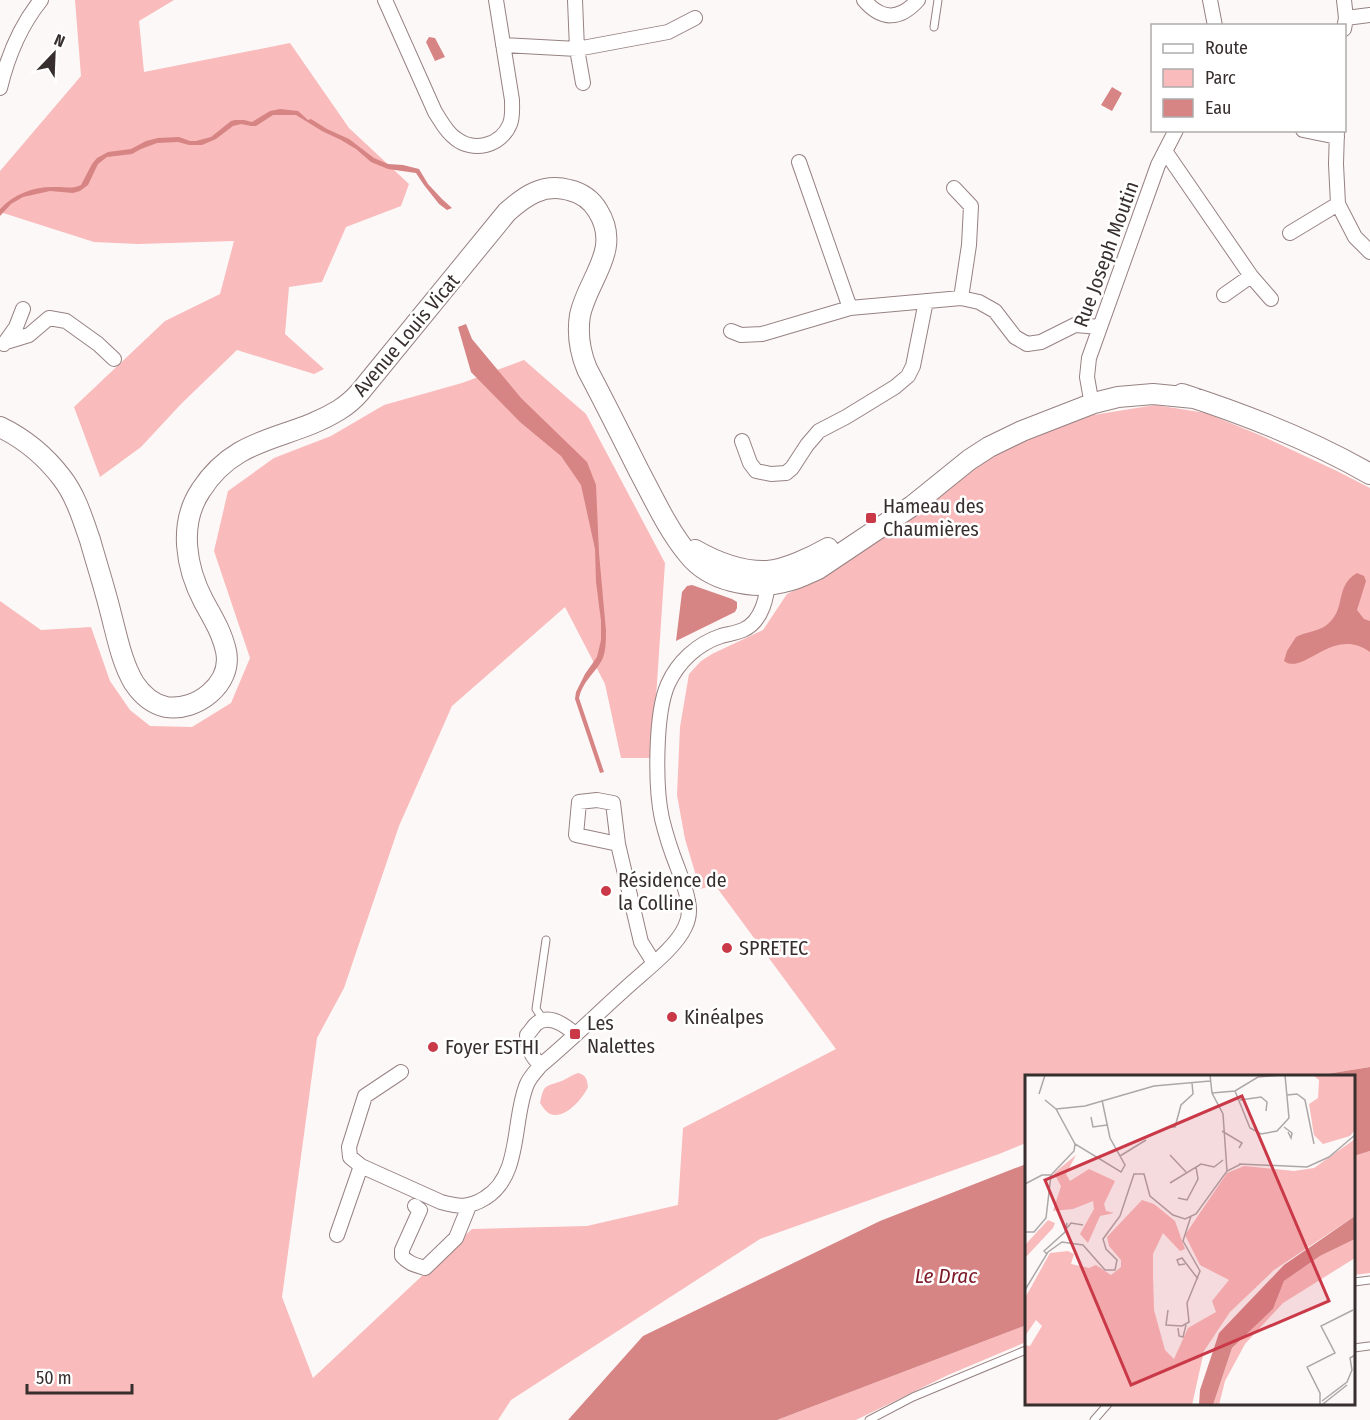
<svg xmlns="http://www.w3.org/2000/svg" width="1370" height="1420" viewBox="0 0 1370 1420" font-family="'Fira Sans Condensed',sans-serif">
<rect width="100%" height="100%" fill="#fdf8f8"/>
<!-- green -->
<path fill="#f9bbbb" d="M75,0H174L139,21L144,72L290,43L349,128L409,184L401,206L346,227L322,282L289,287L285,334L324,369L314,374L237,350L182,403L141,447L100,477L74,407L165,321L220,294L234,241L138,244L94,242L0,212V171L81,76Z
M524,360L586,414L665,563L652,758H621L605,684L565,607L452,706L399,826L344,988L317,1038L282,1297L313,1378L472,1229L587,1226L678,1205L683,1128L836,1049L715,885L700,889L685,839L677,795L680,727L689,674L701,661L712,654L763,630L787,594L820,578L1002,450L1087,416L1155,405L1206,413L1262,436L1337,471L1370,488V1067L1314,1076H1026V1143L999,1154L760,1239L511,1400L498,1420H0V601L41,630L91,627L110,681L130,710L150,726L192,727L231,703L250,658L214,551L228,491L274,458L331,436L384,405L462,383Z
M578,1073C586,1075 587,1079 588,1087C583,1098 565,1120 550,1114C546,1112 542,1106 540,1103C544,1086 543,1087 559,1082C566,1080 571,1075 578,1073Z
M1370,1151V1273L1354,1275V1156Z
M1026,1324V1342L948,1375L856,1420H777L1024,1326Z"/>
<!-- water -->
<path fill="#d78484" d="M429,37L435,38L445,57L435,61L426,42Z
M1112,87L1122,93L1112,111L1101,105Z
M280,109L298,111L308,120L311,119L327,129L349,139L374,158L388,164L403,165L419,169L428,184L442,199L452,208L447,210L439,204L424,185L416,173L388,169L371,162L356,149L341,140L322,131L296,115H273L256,126H251L241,124L233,126L216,139L202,145H189L178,142L157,143L141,149L132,154L107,157L98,164L88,185L80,191L73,193L50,191L23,197L11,204L0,216V209C15,193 35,186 57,187C66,187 73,189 81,185L92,164L97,158L108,152L131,149L146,141L158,138L179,137L190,141H196L211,137L231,121L235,120H244L252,122L270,111Z
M466,324L472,339L521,398L587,462L596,485L599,553L606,631C606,640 606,652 602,660C595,673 582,682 579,698L604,772L600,773L575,699L576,692L585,674L597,657L601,640V621L596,582L595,549L581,485L561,456L520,422L471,372L458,327Z
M1357,573L1364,576L1366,581L1357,610L1364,619L1370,621V652C1333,625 1304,676 1284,661L1287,651L1296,637C1307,631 1321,632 1330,622C1346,606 1335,586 1357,573Z
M692,585L732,599L737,602V608L735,612L676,641L682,592L687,586Z
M1370,1067V1151L1354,1156V1076H1314Z
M1026,1164V1324L1024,1326L777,1420H568L643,1336L880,1221Z"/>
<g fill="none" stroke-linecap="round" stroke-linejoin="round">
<!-- service casing -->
<g stroke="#978282" stroke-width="9">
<path id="service" d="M934,27L938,0
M543,1019L536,1009L546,940
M1354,1282L1370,1280
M1354,1348L1369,1346
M869,1420L913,1397L1026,1350
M1094,1420L1108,1404"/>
</g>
<!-- minor casing -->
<g stroke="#978282" stroke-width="16">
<path id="minor" d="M385,0L435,112C441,121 446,132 455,138C473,153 501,146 510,124C513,116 512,108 512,100L496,0
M575,0L577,49L583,83
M864,0C882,21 900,20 918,0
M1210,0L1215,26
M1344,0L1346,18L1344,29
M1346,18L1370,15
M503,45L577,49L668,32L695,18
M0,88C8,55 20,26 41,0
M1303,130L1337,137
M1337,130L1336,164L1338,204L1355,237L1370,252
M1165,151L1251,276L1224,295
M799,162L850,308
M954,188L971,206L969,245L961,298
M1290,233L1338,204
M1251,276L1271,299
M731,331L741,335L762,334L850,308L961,298L979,302L995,311L1015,337L1027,344L1041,342L1075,325L1100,327
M6,342L29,335L49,318L66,321L98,344L114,359
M4,344L16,327L23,309
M1090,394L1087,377L1089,358L1158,165L1176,130
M742,441L750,463L756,471L771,474L786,473L792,468L807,445L819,431L846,417L895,387L908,376L913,366L926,301
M618,844L576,835L579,802L597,800L613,803L618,844L641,942L654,963
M541,1065C531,1057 528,1048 527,1035C530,1032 533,1027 536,1024C549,1013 566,1026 575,1034
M401,1072L365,1096L349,1147L350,1157L361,1166L441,1202C459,1207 469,1208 485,1198C522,1176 512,1119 527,1084C530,1077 536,1071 541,1065C570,1041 597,1014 625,989C643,972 675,949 685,927C689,919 690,910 688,901C686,889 681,877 677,866C671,851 666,835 662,819C655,787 655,713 668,684C678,662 697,644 721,636C728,634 736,633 743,630C763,621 767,596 769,576
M415,1206L420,1210L402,1250V1256C409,1264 416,1265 425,1268L456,1238L469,1206
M337,1235L361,1166"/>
</g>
<!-- secondary casing -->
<g stroke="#978282" stroke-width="22">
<path id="secondary" d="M1182,394C1247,415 1311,440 1370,474
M0,427C25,439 46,457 62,478C76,496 83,520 90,540C97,565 105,589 111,614C117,637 122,663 134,683C142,695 152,704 166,707C196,712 233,684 226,651C222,633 213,618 204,602C186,568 178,524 201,490C237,434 289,441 339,410C347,405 354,399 360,392L507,212C525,196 543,183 569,190C582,193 591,199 598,211C622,250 588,278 580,315C577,334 580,352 587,369C605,403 622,437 639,471C654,499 668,530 688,554C709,581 752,590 784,582C796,580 807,574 818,569L912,506L969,460L989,447L1022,431L1094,403L1118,397L1153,394L1194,398
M695,550C716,562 742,572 767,571C785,570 812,557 828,548"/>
</g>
<!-- service -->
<use href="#service" stroke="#fff" stroke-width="7"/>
<!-- minor -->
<use href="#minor" stroke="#fff" stroke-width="14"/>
<!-- secondary -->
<use href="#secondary" stroke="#fff" stroke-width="20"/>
</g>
<!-- markers -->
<g fill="#c93948" stroke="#fff" stroke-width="2">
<rect x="865" y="512" width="12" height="12" rx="3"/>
<circle cx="606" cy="891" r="6"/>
<circle cx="727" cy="948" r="6"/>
<circle cx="672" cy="1017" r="6"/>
<rect x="569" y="1028" width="12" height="12" rx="3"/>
<circle cx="433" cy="1047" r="6"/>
</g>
<g text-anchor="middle" stroke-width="5" stroke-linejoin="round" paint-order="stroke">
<!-- street labels -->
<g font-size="20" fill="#372e2e" stroke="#fff">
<text transform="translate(1106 254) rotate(-70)" y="7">Rue Joseph Moutin</text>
<text transform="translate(406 335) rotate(-50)" y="7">Avenue Louis Vicat</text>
</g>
<!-- poi labels -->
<g font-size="20" fill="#372e2e" stroke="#fff" text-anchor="start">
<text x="883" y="513">Hameau des<tspan x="883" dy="23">Chaumières</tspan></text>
<text x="618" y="887">Résidence de<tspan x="618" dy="23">la Colline</tspan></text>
<text x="739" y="955">SPRETEC</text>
<text x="684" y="1024">Kinéalpes</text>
<text x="587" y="1030">Les<tspan x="587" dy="23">Nalettes</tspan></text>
<text x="445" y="1054">Foyer ESTHI</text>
</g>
<!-- water labels -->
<g font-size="21" font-style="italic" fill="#7d1926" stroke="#fff">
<text x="946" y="1283">Le Drac</text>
</g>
</g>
<!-- overview -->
<g transform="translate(1025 1075)">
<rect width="330" height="330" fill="#fdf8f8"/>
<path d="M288,0H330V55L325,61L298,69L289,60L284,29L293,23L294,5ZM330,64V141L249,195L205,237L179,276L167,330H0V270L5,271L17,251L11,245L0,261V223L25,178L43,176L49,179L46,189L64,193L71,190L86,200L96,192V185L84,171L82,162L117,125L129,129L150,146L160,174L155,176L138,158L128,179V200L129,235L140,275L149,284L163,253L191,237L187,226L204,205L175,190L160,160L202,98L219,91L269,96L289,93ZM51,80L41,99L45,106L64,94L90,106L79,129L81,136L89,138L75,141L63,168L55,159L69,134L68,126L48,134L28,136L36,111L29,98ZM23,145L30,148L28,153L0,183V170ZM330,164V183L258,228L220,269L200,306L194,330H188L207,273L248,234L259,206L295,181Z" fill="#f9bbbb"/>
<path d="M330,141V164L295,181L259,206L248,234L207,273L188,330H174L175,315L194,258L259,190Z" fill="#d78484"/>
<path fill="none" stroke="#aea7a7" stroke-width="1.5" d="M185,0L187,18L198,39L202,96M210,16L225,53L236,59L252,56L264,43L260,0M187,18L210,16L233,2L257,0M14,19L20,0M262,20L272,19L280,25L289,69M20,25L31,34L50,69L96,97L100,90L85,63L77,25M215,25L236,22L242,27L241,36M31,34L60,31L129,11L185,6M66,42L68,52L82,50M143,52H150L156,30L168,19L167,8M259,52L267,58L266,63L263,57M197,56L217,68L214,73M145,80L161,97M95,81L121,65M214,89L282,92L304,82L330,60M145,108L176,89L189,92L198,85M0,109L17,100H26M153,123L162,125L173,104L171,92M42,153L46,148L58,150M0,157H9L21,143L26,100L49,76L50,69M22,179L19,176L40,157L42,148M160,189L154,190L152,185L157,183L173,204M0,215L23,177L37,167L58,170L80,195H90L92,185L81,174L78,164L95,141L109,99H119L125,121L148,140L160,144L171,139L202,96L216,89M143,235L141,250L157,251L164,247L162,228L175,196L158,166L166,141M153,253L154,261L158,262L161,250M297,326L322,307L327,295L325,283L330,280M295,329V318L282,292L310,278L296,251L328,235M298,329L322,310"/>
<path fill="#c93948" fill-opacity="0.15" stroke="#c93948" stroke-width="3" d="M217,21L304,226L106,310L20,105Z"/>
<rect width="330" height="330" fill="none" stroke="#372e2e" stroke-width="3"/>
</g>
<!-- legend -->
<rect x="1151" y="24" width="195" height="108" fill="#ffffff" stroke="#afabab" stroke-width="1.5"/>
<rect x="1163" y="44" width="30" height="9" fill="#ffffff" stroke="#afabab" stroke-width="1.5"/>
<text x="1205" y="54" font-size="18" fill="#372e2e">Route</text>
<rect x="1163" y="69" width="30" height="18" fill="#f9bbbb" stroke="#afabab" stroke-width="1.5"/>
<text x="1205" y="84" font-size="18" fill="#372e2e">Parc</text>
<rect x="1163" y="99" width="30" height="18" fill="#d78484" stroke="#afabab" stroke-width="1.5"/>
<text x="1205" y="114" font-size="18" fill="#372e2e">Eau</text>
<!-- north arrow -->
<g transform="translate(54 54) rotate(23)" stroke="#ffffff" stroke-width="4.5" paint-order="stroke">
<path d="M0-4.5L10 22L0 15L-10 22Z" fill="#372e2e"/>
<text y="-9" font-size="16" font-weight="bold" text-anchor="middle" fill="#372e2e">N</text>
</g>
<!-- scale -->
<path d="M27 1384v9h105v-9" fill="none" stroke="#372e2e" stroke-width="3"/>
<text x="36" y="1384" font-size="18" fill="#372e2e" stroke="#ffffff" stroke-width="4.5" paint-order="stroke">50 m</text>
</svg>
